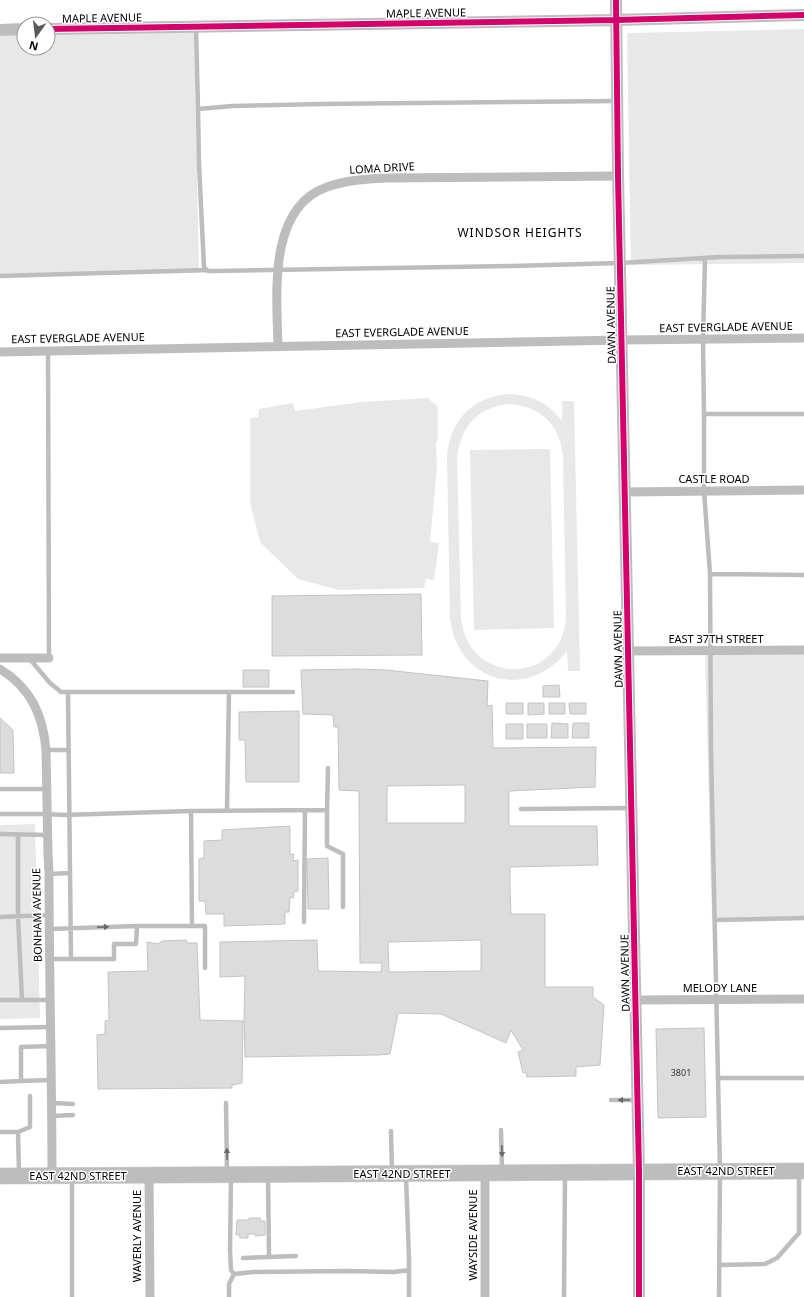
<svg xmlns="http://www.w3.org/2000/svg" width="804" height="1297" viewBox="0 0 804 1297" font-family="'Noto Sans',sans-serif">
<rect width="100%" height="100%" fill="#fff"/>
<!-- green -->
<path fill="#e8e8e8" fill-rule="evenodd" d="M194,25L199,273L0,276V29H24V48H48V28Z
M804,29V263L631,265L627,33Z
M509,394C531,395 549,403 562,421V401H574L580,671H568L567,651C527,702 457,682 450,618L447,458C449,421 472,397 509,394ZM509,404C541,406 560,425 563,456L566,616C563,686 468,687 461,618L457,458C460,427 478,407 509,404Z
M428,398L438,407V440L436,442L437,467L430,542L439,543L434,580L426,579L424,588L339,590L298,579L260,542L250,502V418L258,417L259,409L293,403L295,411L362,402Z
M550,449L554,628L474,630L470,450Z
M804,650V920L712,921L705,651Z
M35,824L40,1018L0,1019V825Z"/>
<!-- building -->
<path fill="#dcdcdc" stroke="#c4c4c4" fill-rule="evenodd" d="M421,594L422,655L272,656V596Z
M358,669L386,670L488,681L487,706L492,705L493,748L596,747L595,787L509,791V826H597L598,865L510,867V886L511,914H545V987H593V997L604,1005L600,1065L576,1067V1076L527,1077L526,1072L523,1073L518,1052L523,1050L511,1030L506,1043L441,1014L398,1013L390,1054L379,1055L245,1057L244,1019L245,976L220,977V942L317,940L318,971L381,972L382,963H360L359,791L339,790L338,727H334L333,715L303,714L301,670ZM465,785V823H387V786ZM481,940V971L389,972L388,942Z
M243,670H269V687H243Z
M559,685L560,697H543V686Z
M506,703H523V714H506Z
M528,703H544V714L528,715Z
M549,703H565V714H549Z
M569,703H586V714H570Z
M299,711V782H246L245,740H239V712Z
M0,718L13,730L14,773H0Z
M552,723L568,724V738H551Z
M573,723H589V738H572Z
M506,724H523V739H506Z
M527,724H547V738H527Z
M290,826V854H294L293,861L298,860V891L294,892L293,898L290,897L289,912H285V924L224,926V914H206L205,901H199V859L204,858V841L222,840V830Z
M328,858L329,909H308L307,859Z
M186,940L187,943H197L200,1020L243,1021L242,1083L232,1085V1088L98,1089L97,1035L105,1034V1021L109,1020L108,972L148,971L147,942L158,944L162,941Z
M704,1028L706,1117L658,1118L656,1029Z
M249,1218H260L261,1221H265V1235L255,1236V1234H248V1238H240L239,1234L236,1235L237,1220H249Z"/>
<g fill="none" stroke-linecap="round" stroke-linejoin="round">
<!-- trunk casing -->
<g stroke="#dbdbdb" stroke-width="17">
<path id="trunk" d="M0,1176L804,1171"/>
</g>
<!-- service -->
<path stroke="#bdbdbd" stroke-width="4.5" d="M196,27L198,109
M617,101L322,104L232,106L198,109L199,164L204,267L208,271H215L512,266L620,263L720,257L804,256
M705,258L703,339L704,414H804
M0,276L207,270
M48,351L49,658
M704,414V491L710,574L711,750L720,1171L719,1297
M710,574L804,575
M29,658L50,683L61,692H293
M68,692L71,959
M46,750H68
M0,789H47
M521,809L631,808
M327,810L328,768
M191,811L327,810V846L343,854V907
M227,811L229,692
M0,814H47L63,815L191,811L192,926
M0,834L48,835
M18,834V916L22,1000
M49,874L70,873
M0,917L49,915
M715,920L804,918
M304,922L305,810
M49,929L137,926
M50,959H114V944H136L137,926H205V968
M0,1000H50
M0,1028L51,1027
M51,1046L21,1047V1081L52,1080
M718,1078H804
M0,1082L21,1081
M611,1100H636
M52,1103L73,1104
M226,1103L227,1171
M52,1116L73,1115
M501,1130L502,1170
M391,1131L392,1171
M0,1132H18L19,1173
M18,1132L30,1127V1096
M268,1176L269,1257
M231,1177L230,1251L231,1270L234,1274
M406,1177L409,1259V1297
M72,1179V1297
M243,1258L296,1256
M719,1265L765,1264L777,1258L799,1233V1174
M229,1297V1284L234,1274L253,1272L348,1271L394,1272L409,1270
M564,1297L565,1175"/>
<!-- minor -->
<path stroke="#bdbdbd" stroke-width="9" d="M278,347C277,296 267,208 327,187C346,180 367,179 387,178L618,176
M0,352L621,340L804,338
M625,492L804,490
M628,651L804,650
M0,658H49
M0,669C31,688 43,715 46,750L48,854L49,874C49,974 52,1075 52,1176
M635,1000L804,999
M485,1173V1297
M149,1175L150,1297"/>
<!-- tertiary -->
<path stroke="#bdbdbd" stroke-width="12" d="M616,0L618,176L639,1172V1297
M48,29L616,20L804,15
M0,30L24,29"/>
<!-- trunk -->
<use href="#trunk" stroke="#bdbdbd" stroke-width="16"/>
<!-- cycleway casing -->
<g stroke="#fff" stroke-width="8">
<path id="cycleway" d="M616,0L618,176L639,1172V1297
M48,29L616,20L804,15"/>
</g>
<!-- cycleway -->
<use href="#cycleway" stroke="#d6006c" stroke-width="6"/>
</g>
<!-- one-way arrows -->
<defs><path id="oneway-solid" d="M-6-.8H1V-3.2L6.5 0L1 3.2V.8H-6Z"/></defs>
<g fill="#686868">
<use href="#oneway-solid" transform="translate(103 927) rotate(-2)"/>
<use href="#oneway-solid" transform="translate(624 1100) rotate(180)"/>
<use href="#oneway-solid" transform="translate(502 1151) rotate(88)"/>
<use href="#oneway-solid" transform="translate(227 1154) rotate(-91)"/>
</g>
<g text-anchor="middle" stroke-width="3" stroke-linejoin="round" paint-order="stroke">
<!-- number labels -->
<g font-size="9" fill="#373737">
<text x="681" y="1076">3801</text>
</g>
<!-- street labels -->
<g font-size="11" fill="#000" stroke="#fff">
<text transform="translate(426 13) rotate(-1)" y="4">MAPLE AVENUE</text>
<text transform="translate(102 18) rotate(-1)" y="4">MAPLE AVENUE</text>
<text transform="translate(382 168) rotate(-3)" y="4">LOMA DRIVE</text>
<text transform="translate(611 325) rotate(-91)" y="4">DAWN AVENUE</text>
<text transform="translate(726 327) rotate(-1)" y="4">EAST EVERGLADE AVENUE</text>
<text transform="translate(402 332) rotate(-1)" y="4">EAST EVERGLADE AVENUE</text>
<text transform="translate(78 338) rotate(-1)" y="4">EAST EVERGLADE AVENUE</text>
<text x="714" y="483">CASTLE ROAD</text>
<text x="716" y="643">EAST 37TH STREET</text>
<text transform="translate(618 649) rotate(-91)" y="4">DAWN AVENUE</text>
<text transform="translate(37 915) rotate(-91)" y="4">BONHAM AVENUE</text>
<text transform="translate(625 973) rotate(-91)" y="4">DAWN AVENUE</text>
<text x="720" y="992">MELODY LANE</text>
<text x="726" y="1175">EAST 42ND STREET</text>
<text x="402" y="1178">EAST 42ND STREET</text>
<text x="78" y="1180">EAST 42ND STREET</text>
<text transform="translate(473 1235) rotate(-90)" y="4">WAYSIDE AVENUE</text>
<text transform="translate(137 1236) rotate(-90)" y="4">WAVERLY AVENUE</text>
</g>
<!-- neighbourhood labels -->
<g font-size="12" letter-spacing="1" fill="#000" stroke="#fff">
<text x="520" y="237">WINDSOR HEIGHTS</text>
</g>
</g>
<!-- north arrow -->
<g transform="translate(36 36) rotate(194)"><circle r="19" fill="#ffffff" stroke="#999999"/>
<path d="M0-3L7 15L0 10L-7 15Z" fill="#595959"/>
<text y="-6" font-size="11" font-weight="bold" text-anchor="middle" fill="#000000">N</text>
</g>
</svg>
